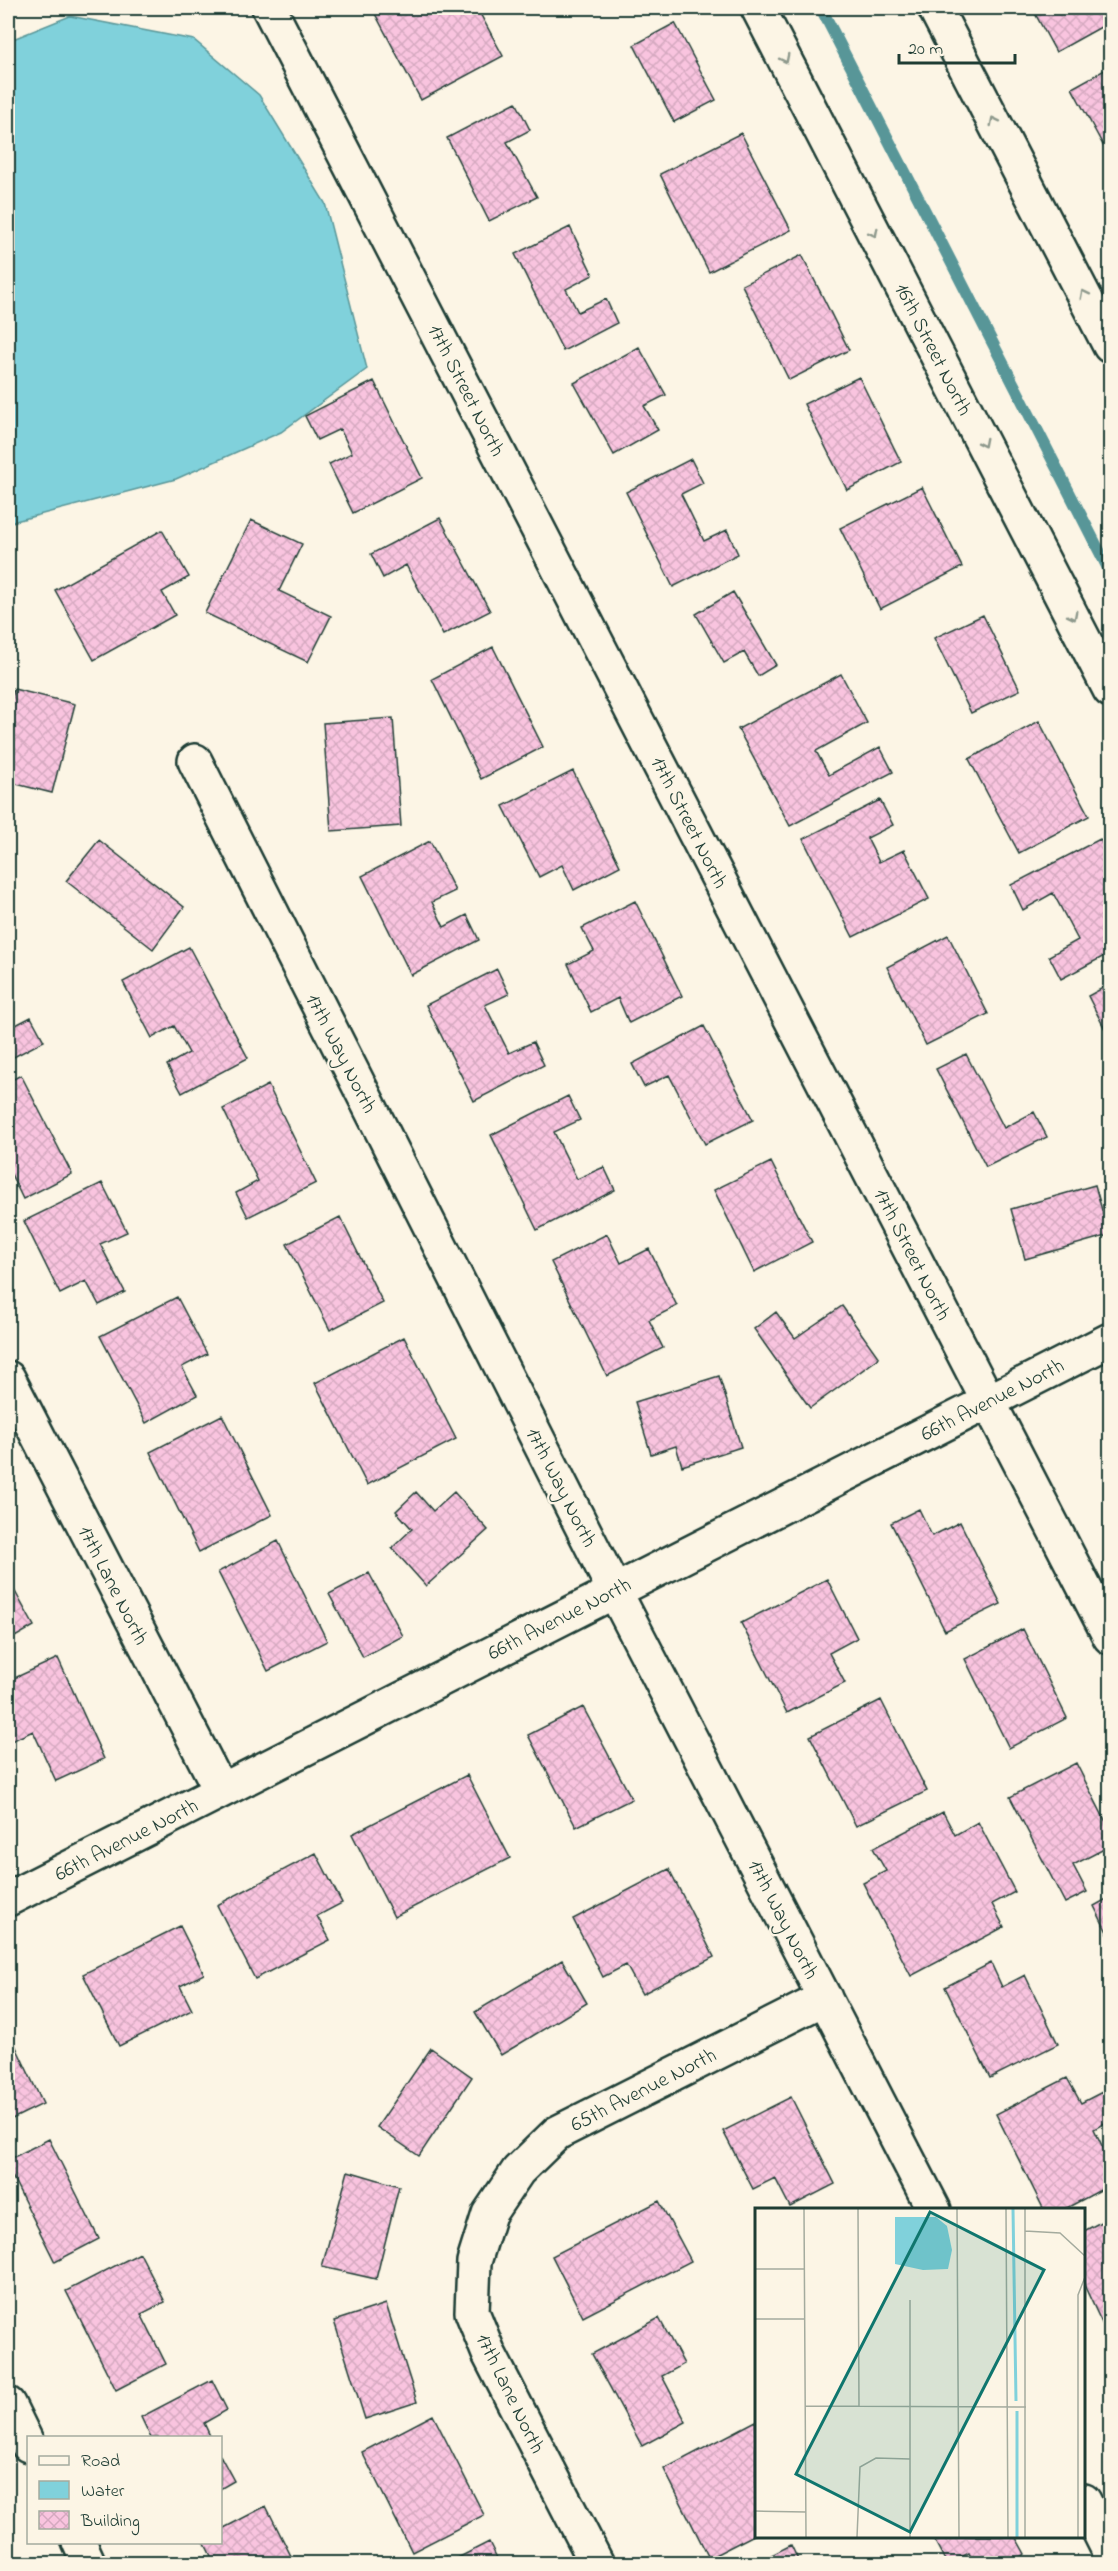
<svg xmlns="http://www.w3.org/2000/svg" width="1118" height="2571" viewBox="0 0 1118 2571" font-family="'Indie Flower',sans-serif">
<defs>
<pattern id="building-cross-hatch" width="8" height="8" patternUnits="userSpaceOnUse" patternTransform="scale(1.5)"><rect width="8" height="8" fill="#f9c4df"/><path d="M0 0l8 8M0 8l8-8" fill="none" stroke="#d5a9c0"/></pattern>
</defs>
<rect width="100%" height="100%" fill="#fcf5e5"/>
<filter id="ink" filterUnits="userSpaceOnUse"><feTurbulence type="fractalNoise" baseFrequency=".0167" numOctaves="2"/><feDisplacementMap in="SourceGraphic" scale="12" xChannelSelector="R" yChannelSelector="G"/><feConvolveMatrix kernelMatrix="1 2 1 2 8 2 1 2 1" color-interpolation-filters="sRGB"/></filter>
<g filter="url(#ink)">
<!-- water -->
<path fill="#80d1db" stroke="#599698" stroke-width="1.5" d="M70,16L194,40L259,95L325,203L367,369L281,432L176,479L8,523V41Z"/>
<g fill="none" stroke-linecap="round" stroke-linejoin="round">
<!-- stream -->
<path stroke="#599698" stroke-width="12" d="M821,8L1110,572"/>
</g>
<!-- building -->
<path fill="url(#building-cross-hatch)" stroke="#1f3d34" stroke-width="1.5" d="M372,8H477L503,56L421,100Z
M1032,8H1110V22L1056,52Z
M675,23L716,100L674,122L634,45Z
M1110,67V158L1072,88Z
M516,102L530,130L507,142L537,197L489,221L447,138Z
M741,133L791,230L709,272L660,174Z
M570,227L593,275L566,289L578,312L606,299L617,323L563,351L515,254Z
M802,255L849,350L789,380L742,285Z
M639,347L666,395L644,406L658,430L614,455L574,383Z
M859,377L901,462L847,490L804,404Z
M374,381L422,478L353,513L329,464L352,453L340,429L317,440L305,416Z
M691,459L703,483L681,494L704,541L727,530L738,554L673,587L626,492Z
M922,487L962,567L880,609L840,528Z
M440,518L490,611L443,635L406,565L383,578L371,554Z
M251,520L302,544L279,591L331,616L308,662L205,613Z
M162,530L189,577L162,592L175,615L94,660L55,590Z
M733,592L776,665L758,676L744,652L724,663L696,614Z
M983,615L1020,690L971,713L934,638Z
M493,647L543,747L481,779L432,679Z
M841,674L867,723L816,751L829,775L880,747L893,772L790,826L738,729Z
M14,689L75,704L52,793L8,782V713Z
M393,718L401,826L331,831L323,723Z
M1039,721L1089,816L1019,853L969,759Z
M573,771L620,866L574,890L562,865L539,877L503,806Z
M880,800L893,825L867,838L879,862L904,850L929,899L853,937L803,839Z
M1100,839L1110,858V953L1061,979L1049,956L1078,940L1053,893L1023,910L1011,885Z
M99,840L184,907L153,949L66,881Z
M430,841L455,891L432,902L444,927L467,915L479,940L411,975L362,876Z
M635,901L682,996L629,1023L618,998L591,1012L568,964L594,951L582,928Z
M948,935L988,1014L926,1045L887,967Z
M189,947L248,1058L182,1093L167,1065L189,1053L174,1026L152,1038L123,982Z
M497,969L509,994L485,1005L509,1053L533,1042L544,1065L474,1101L426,1005Z
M1110,984V1039L1088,996Z
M31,1017L44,1041L8,1060V1029Z
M704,1026L753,1120L705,1144L669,1075L644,1087L632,1064Z
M966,1054L1004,1128L1034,1112L1047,1137L986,1167L936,1069Z
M21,1075L72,1174L23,1199L8,1168V1082Z
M268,1085L316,1183L248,1217L236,1193L258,1181L223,1109Z
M568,1096L580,1120L554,1132L577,1179L604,1167L615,1190L537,1230L491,1135Z
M771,1162L812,1242L754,1272L714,1190Z
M102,1183L127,1232L100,1244L125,1292L99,1305L86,1281L60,1294L24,1221Z
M1095,1185L1109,1235L1025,1259L1011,1209Z
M340,1217L383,1303L330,1330L287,1244Z
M607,1234L621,1263L649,1249L677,1306L649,1320L663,1348L607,1376L551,1262Z
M177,1297L207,1354L182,1367L197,1395L146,1423L100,1336Z
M842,1306L879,1358L810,1408L754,1329L776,1312L795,1338Z
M404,1337L456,1439L367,1485L315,1383Z
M719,1376L741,1447L682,1466L676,1446L651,1454L635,1402Z
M222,1415L272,1515L199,1552L150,1452Z
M416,1492L433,1511L454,1492L488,1530L426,1586L392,1548L412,1529L396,1511Z
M919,1509L932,1536L960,1522L1001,1604L945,1631L891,1523Z
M278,1541L327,1641L268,1671L218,1572Z
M369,1573L403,1636L363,1657L329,1594Z
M8,1579L34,1626L8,1641Z
M827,1579L857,1638L829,1653L845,1683L787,1713L741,1623Z
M1023,1629L1067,1718L1009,1748L965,1659Z
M58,1658L104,1759L56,1781L33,1731L9,1742L8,1681Z
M881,1700L927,1791L856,1826L810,1736Z
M583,1707L632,1799L576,1827L528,1735Z
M1076,1763L1110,1830V1846L1073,1865L1087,1892L1065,1903L1010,1797Z
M467,1775L510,1858L394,1917L352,1834Z
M943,1812L955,1835L978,1822L1015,1892L992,1904L1004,1927L911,1976L863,1883L886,1871L873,1848Z
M316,1853L342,1903L317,1916L330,1940L255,1979L217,1905Z
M669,1869L714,1957L642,1994L626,1965L603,1977L573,1919Z
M1110,1897V1938L1094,1906Z
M180,1926L204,1974L180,1986L192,2010L119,2046L83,1974Z
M562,1960L587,2003L501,2055L475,2012Z
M991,1963L1002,1987L1025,1975L1058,2044L990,2078L945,1987Z
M8,2030L43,2104L8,2121Z
M431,2048L472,2077L419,2156L377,2127Z
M1067,2078L1081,2103L1104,2091L1110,2103V2120L1094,2129L1110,2162V2185L1063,2210H1044L996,2114Z
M791,2097L835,2184L790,2207L775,2178L753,2189L723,2131Z
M49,2139L99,2239L55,2262L8,2168V2160Z
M348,2171L399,2186L376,2279L322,2267Z
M659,2201L691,2261L583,2317L552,2256Z
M1110,2217V2340L1084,2285V2231Z
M140,2253L165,2302L141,2314L166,2364L116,2390L66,2291Z
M386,2304L417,2402L365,2419L334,2321Z
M659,2318L684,2364L662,2376L686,2422L642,2446L592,2354Z
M212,2380L227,2410L204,2423L211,2438H151L141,2417Z
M433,2415L484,2515L412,2552L362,2452Z
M756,2421V2534L709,2558L664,2469Z
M220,2455L234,2481L220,2489Z
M266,2506L295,2564H215L204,2542H220V2530Z
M932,2536H1015L1025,2554L1008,2564H974L969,2553L947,2564Z
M489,2542L500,2564H446Z
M791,2545L800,2564H754Z"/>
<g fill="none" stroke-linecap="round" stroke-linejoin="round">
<!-- minor casing -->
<g stroke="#1f3d34" stroke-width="38">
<path id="minor" d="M269,8L1110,1637
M758,8L1110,690
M935,8L1110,346
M195,761L614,1590L934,2210
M8,1378L221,1791
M8,1899L1110,1340
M8,2404L28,2445
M1084,2501L1110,2553
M79,2542L89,2564
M597,2564L489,2354L472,2312L474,2262L489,2214L518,2171L557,2133L825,1998"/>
</g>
<!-- minor -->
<use href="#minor" stroke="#fcf5e5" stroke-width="33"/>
</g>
<!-- one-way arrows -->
<defs><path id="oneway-chevron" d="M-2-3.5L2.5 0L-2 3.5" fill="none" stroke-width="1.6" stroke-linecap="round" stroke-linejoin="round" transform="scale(1.5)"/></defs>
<g stroke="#8e998c">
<use href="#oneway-chevron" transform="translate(785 59) rotate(63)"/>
<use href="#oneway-chevron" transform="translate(994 121) rotate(-117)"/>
<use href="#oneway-chevron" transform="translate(874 233) rotate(63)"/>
<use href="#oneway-chevron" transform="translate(1084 294) rotate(-117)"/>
<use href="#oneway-chevron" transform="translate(983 443) rotate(63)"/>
<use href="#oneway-chevron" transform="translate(1073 616) rotate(63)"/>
</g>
</g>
<g text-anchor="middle" stroke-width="4.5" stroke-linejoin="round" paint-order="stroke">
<!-- street labels -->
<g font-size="21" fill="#1f3d34" stroke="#fcf5e5">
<text transform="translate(934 349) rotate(63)" y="7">16th Street North</text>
<text transform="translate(467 390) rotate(63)" y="7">17th Street North</text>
<text transform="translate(690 822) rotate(63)" y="7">17th Street North</text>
<text transform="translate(342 1053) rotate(63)" y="7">17th Way North</text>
<text transform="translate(913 1254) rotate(63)" y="7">17th Street North</text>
<text transform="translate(992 1399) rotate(-27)" y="7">66th Avenue North</text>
<text transform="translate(562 1487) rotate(63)" y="7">17th Way North</text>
<text transform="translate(114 1585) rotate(63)" y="7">17th Lane North</text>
<text transform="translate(559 1618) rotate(-27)" y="7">66th Avenue North</text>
<text transform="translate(126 1839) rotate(-27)" y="7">66th Avenue North</text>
<text transform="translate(784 1919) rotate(63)" y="7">17th Way North</text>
<text transform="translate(643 2089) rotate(-27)" y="7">65th Avenue North</text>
<text transform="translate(511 2393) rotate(64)" y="7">17th Lane North</text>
</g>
</g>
<!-- overview -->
<g transform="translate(755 2208)">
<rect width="330" height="330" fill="#fcf5e5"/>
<path d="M140,9H181L192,18L197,42L193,61L168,62L140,56Z" fill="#80d1db"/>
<path fill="none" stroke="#80d1db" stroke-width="3" d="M258,1L261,193M262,203V329"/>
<path fill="none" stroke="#a4ab9e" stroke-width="1.5" d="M49,1L51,329M103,1L104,198M202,1L204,329M251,1L253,329M270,1V329M270,23L305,25L330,48M0,61H50M155,92V329M0,111H50M50,198L271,199M0,303L51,304M102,329L105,259L121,250L155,251M323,329V87L330,69"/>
<path fill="#0f766e" fill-opacity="0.15" stroke="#0f766e" stroke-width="3" d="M175,4L289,62L155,324L41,266Z"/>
<rect width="330" height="330" fill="none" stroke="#1f3d34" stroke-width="3"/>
</g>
<!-- margin -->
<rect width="1118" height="2571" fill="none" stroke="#fcf5e5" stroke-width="30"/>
<rect x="15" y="15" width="1088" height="2541" fill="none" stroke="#1f3d34" stroke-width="2" filter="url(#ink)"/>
<!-- legend -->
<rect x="27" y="2436" width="195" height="108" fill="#fcf5e5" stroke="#a4ab9e" stroke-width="1.5"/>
<rect x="39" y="2456" width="30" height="9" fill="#fcf5e5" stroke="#a4ab9e" stroke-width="1.5"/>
<text x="81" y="2466" font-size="18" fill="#1f3d34">Road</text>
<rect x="39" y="2481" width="30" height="18" fill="#80d1db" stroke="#a4ab9e" stroke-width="1.5"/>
<text x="81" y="2496" font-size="18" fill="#1f3d34">Water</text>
<rect x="39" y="2511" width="30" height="18" fill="url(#building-cross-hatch)" stroke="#a4ab9e" stroke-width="1.5"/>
<text x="81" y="2526" font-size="18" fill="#1f3d34">Building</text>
<!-- scale -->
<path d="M899 54v9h116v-9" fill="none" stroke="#1f3d34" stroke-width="3"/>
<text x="908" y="54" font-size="18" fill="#1f3d34" stroke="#fcf5e5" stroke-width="4.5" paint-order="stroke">20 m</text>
</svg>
